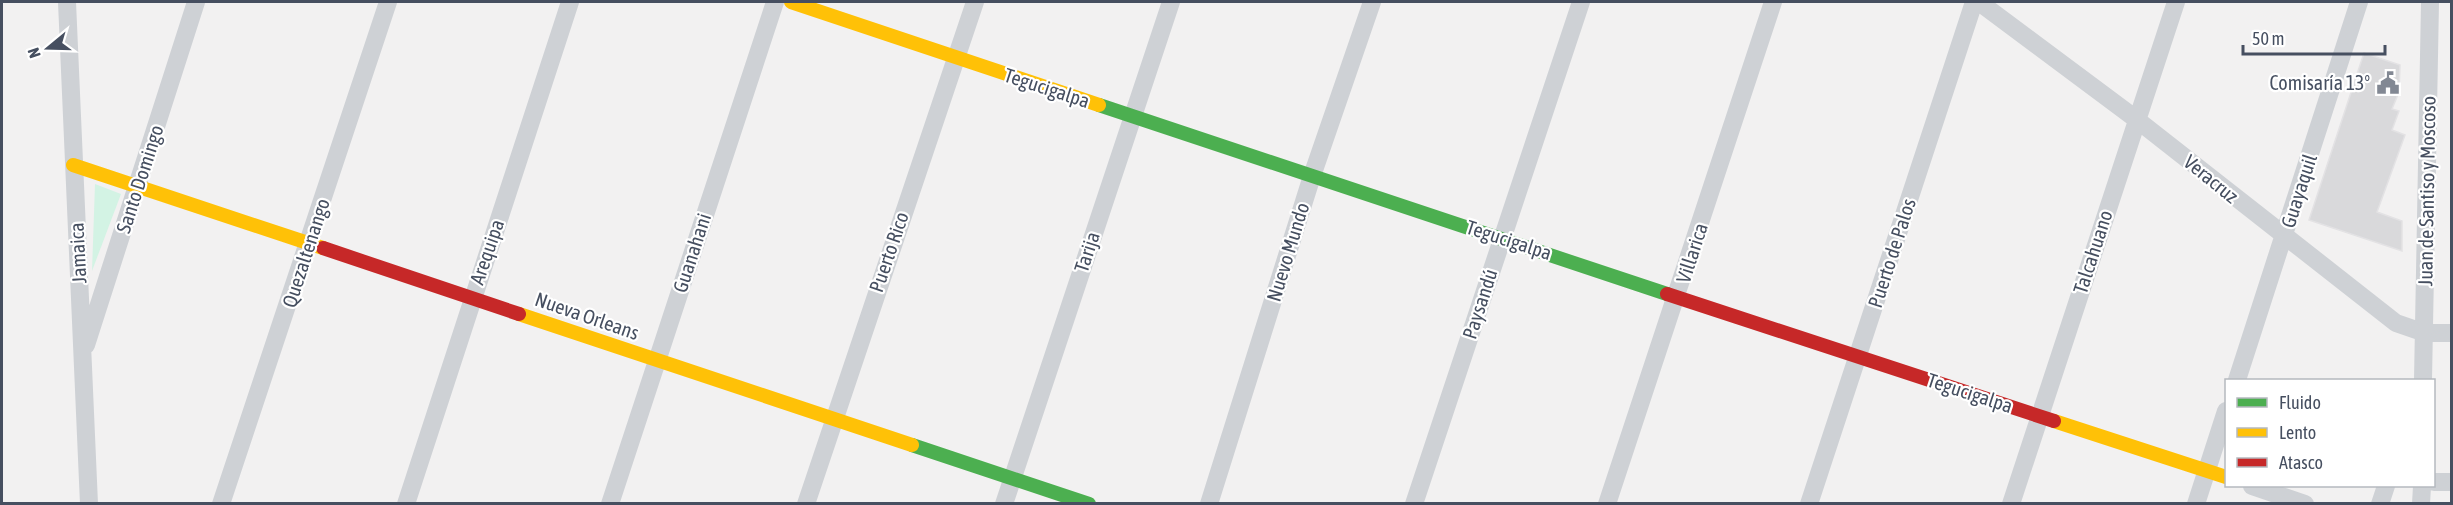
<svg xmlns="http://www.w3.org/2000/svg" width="2453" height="505" viewBox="0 0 2453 505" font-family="'Asap Condensed',sans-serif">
<rect width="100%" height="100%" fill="#f2f1f1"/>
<!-- green -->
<path fill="#d3f3e4" d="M95,184L121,194L92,271Z"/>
<!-- building -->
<path fill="#d9d9db" stroke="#e3e2e4" stroke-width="1.5" d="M2364,53L2400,65L2399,92L2392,109L2399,111L2392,130L2405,135L2377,212L2402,221V251L2309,220Z"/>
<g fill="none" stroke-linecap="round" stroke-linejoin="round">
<!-- street -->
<path stroke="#ced1d5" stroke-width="18" d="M67,2L89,504
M1979,2L2136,119L2396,323L2425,333H2452
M86,345L196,2
M2237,380L2359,2
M2423,380L2430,2
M2434,482H2452
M2252,486L2305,504
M221,504L388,2
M406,504L570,2
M610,504L775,2
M806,504L975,2
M1004,504L1171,2
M1209,504L1312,176L1372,2
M1414,504L1581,2
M1607,504L1773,2
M1809,504L1974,2
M2011,504L2176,2
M2196,504L2226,411
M2380,504L2386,486
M2421,504L2422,486"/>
<!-- fast -->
<path stroke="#4caf50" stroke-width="14" d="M1099,105L1667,294
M912,445L1089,504"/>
<!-- slow -->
<path stroke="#ffc107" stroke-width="14" d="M791,2L1099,105
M73,165L323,248
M519,314L912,445
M2054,421L2226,477"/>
<!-- jam -->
<path stroke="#c62828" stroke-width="14" d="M323,248L519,314
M1667,294L2054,421"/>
</g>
<!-- icons -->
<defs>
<g id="civic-bare" transform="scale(1.8)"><path d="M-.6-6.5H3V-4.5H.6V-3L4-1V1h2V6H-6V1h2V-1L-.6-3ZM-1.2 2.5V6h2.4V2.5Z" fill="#828893" stroke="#fff" stroke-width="2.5" paint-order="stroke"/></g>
</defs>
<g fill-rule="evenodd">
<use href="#civic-bare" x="2388" y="83"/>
</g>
<g text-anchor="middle" stroke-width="4.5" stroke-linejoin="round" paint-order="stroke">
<!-- poi labels -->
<g font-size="20" fill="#464f60" stroke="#fff" text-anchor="end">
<text x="2370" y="90">Comisaría 13°</text>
</g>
<!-- street labels -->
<g font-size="20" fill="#464f60" stroke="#fff">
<text transform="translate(1047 88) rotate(18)" y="7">Tegucigalpa</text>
<text transform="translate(140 179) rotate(-72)" y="7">Santo Domingo</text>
<text transform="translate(2211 179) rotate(39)" y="7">Veracruz</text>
<text transform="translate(2299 191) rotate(-72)" y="7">Guayaquil</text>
<text transform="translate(2427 191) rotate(-89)" y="7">Juan de Santiso y Moscoso</text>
<text transform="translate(1509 240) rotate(18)" y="7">Tegucigalpa</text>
<text transform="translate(487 252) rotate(-71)" y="7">Arequipa</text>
<text transform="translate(889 252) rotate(-71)" y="7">Puerto Rico</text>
<text transform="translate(1087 252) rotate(-72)" y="7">Tarija</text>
<text transform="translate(1288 252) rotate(-73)" y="7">Nuevo Mundo</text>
<text transform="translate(2093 252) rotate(-72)" y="7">Talcahuano</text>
<text transform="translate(78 253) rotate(-93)" y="7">Jamaica</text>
<text transform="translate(306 253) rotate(-72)" y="7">Quezaltenango</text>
<text transform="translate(692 253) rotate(-72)" y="7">Guanahani</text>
<text transform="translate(1692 253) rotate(-72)" y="7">Villarica</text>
<text transform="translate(1892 253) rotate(-72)" y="7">Puerto de Palos</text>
<text transform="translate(1480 304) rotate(-72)" y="7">Paysandú</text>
<text transform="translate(587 316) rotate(19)" y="7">Nueva Orleans</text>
<text transform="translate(1970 393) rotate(18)" y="7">Tegucigalpa</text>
</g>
</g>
<!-- border -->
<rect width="2453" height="505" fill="none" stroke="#464f60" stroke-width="6"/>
<!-- legend -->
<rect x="2225" y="379" width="210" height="108" fill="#ffffff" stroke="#b5b9bf" stroke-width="1.5"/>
<rect x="2237" y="398" width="30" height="9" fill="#4caf50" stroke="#b5b9bf" stroke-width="1.5"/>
<text x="2279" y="409" font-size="18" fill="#464f60">Fluido</text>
<rect x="2237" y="428" width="30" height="9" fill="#ffc107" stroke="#b5b9bf" stroke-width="1.5"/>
<text x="2279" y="439" font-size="18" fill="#464f60">Lento</text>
<rect x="2237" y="458" width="30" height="9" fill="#c62828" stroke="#b5b9bf" stroke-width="1.5"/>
<text x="2279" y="469" font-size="18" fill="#464f60">Atasco</text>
<!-- north arrow -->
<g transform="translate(48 48) rotate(251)" stroke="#ffffff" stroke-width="4.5" paint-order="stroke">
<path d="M0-4.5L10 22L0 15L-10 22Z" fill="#464f60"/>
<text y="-9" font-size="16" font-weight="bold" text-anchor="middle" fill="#464f60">N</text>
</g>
<!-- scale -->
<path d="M2243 45v9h142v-9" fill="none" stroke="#464f60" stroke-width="3"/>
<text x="2252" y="45" font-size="18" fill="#464f60" stroke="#ffffff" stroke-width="4.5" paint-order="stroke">50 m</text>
</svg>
